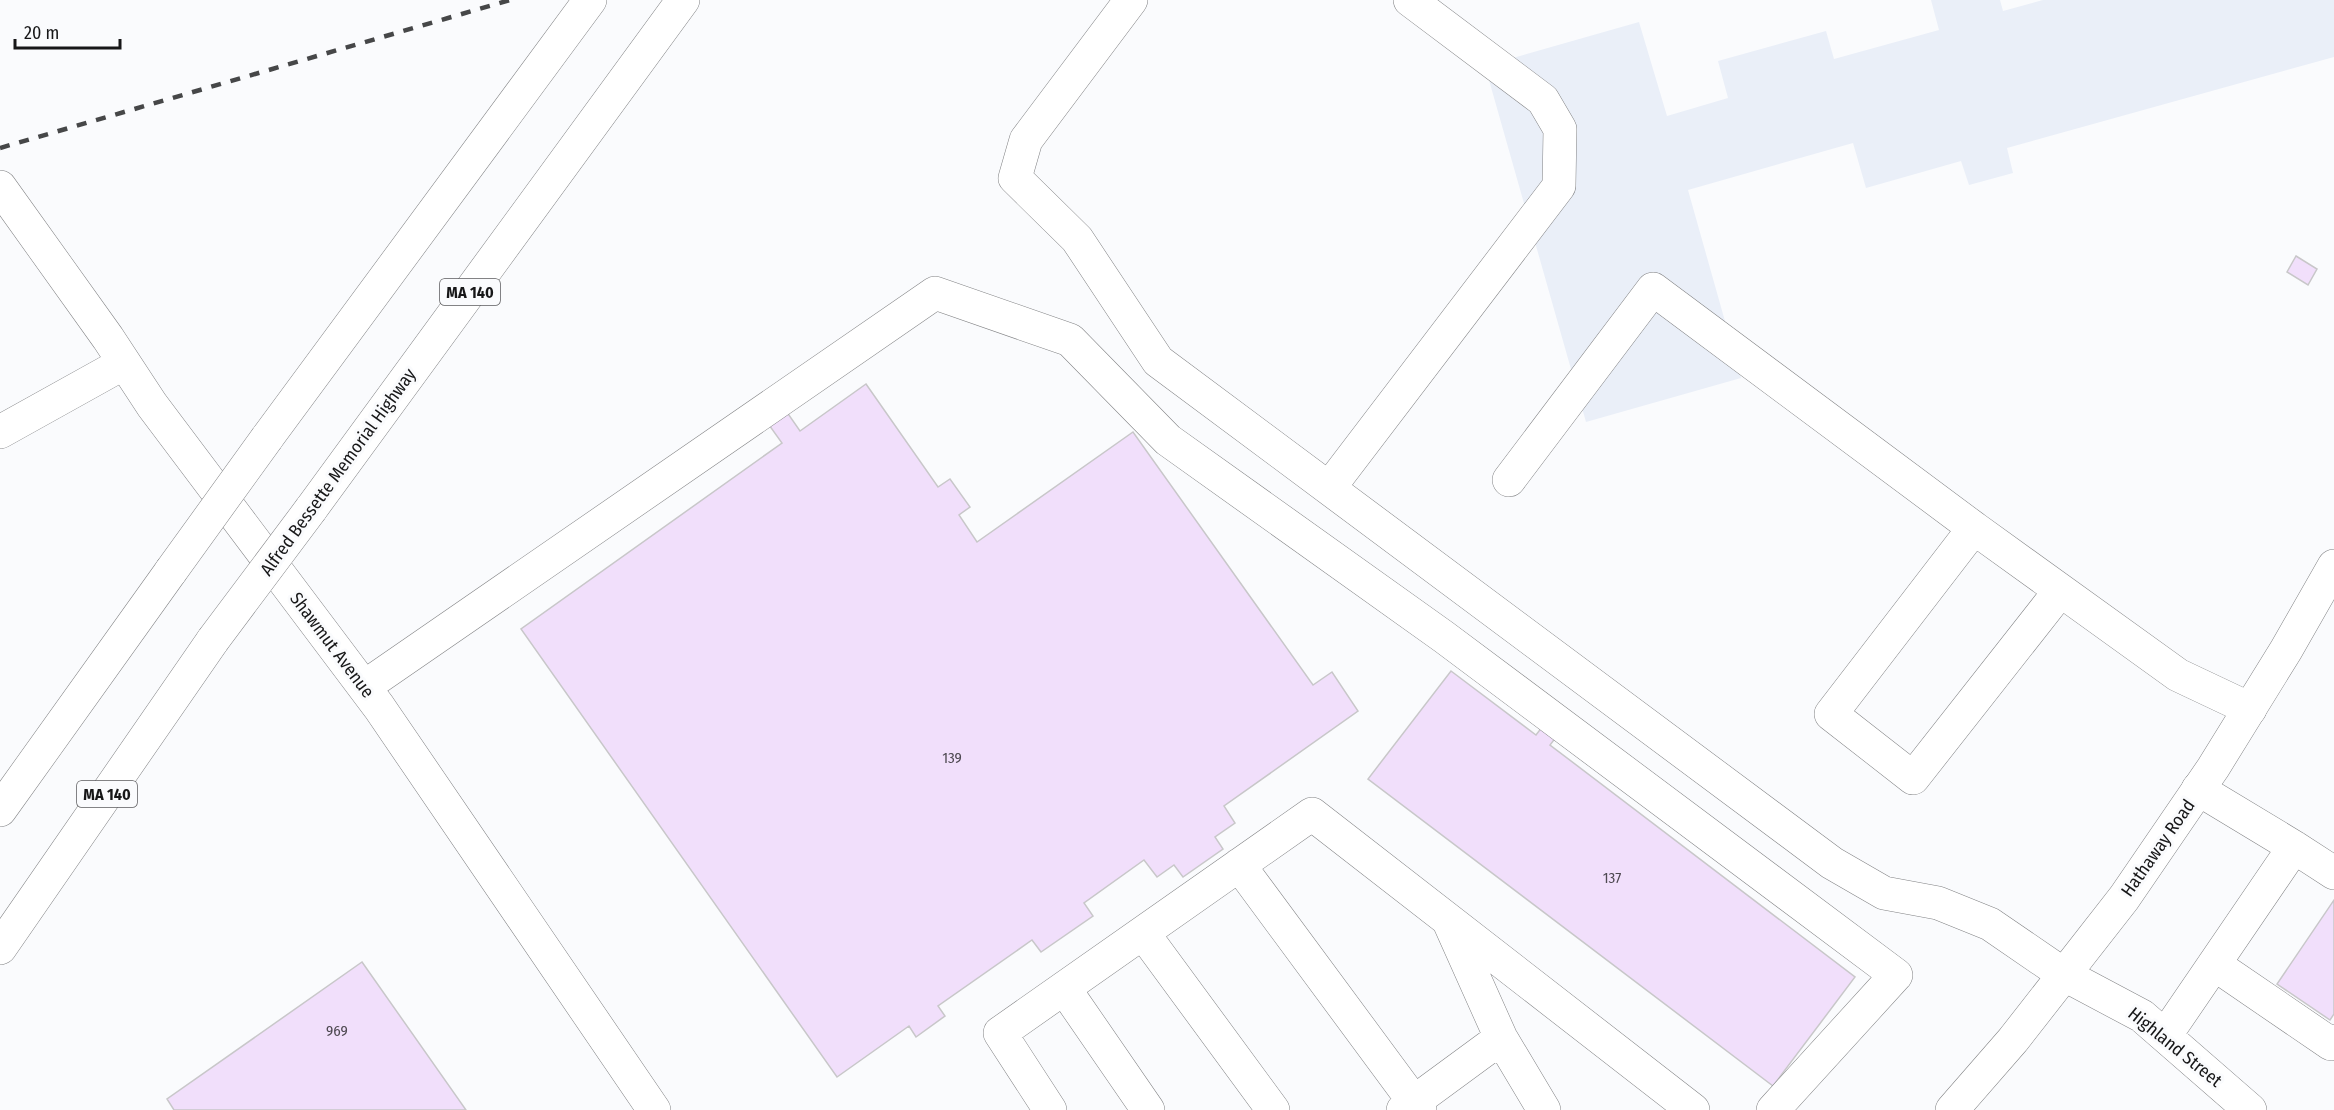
<svg xmlns="http://www.w3.org/2000/svg" width="2334" height="1110" viewBox="0 0 2334 1110" font-family="'Fira Sans Condensed',sans-serif">
<rect width="100%" height="100%" fill="#fafbfd"/>
<!-- built -->
<path fill="#eaeff8" d="M1931,0H2000L2003,11L2043,0H2334V57L2007,148L2013,173L1969,185L1961,161L1866,188L1853,143L1688,190L1741,378L1586,422L1485,66L1639,22L1667,116L1728,98L1718,61L1826,31L1834,59L1939,30Z"/>
<!-- building -->
<path fill="#f1dffb" stroke="#c8c7c9" stroke-width="1.5" d="M2296,256L2317,269L2308,285L2287,272Z
M866,384L938,487L950,479L970,507L959,515L977,542L1133,432L1313,685L1332,672L1358,711L1224,806L1235,823L1215,837L1223,849L1183,877L1174,865L1157,877L1144,860L1084,903L1093,916L1041,952L1032,940L938,1006L945,1016L916,1037L909,1026L837,1077L521,629L782,443L764,418L782,405L800,431Z
M1451,671L1536,735L1549,718L1563,728L1550,745L1855,977L1773,1086L1368,779Z
M2334,900V1014L2330,1020L2277,984Z
M362,962L466,1110H174L167,1099Z"/>
<g fill="none" stroke-linecap="round" stroke-linejoin="round">
<!-- minor casing -->
<g stroke="#828385" stroke-width="34">
<path id="minor" d="M1131,0L1026,140L1015,178L1077,239L1158,361L1832,863L1884,893L1938,903L1990,924L2063,974L2142,1016L2250,1110
M0,187L108,338L152,405L379,707L654,1110
M0,432L124,363
M1509,480L1653,289L1974,528
M1329,488L1559,186L1560,129L1543,100L1410,0
M2060,591L1913,778L1831,714L1974,528L2178,675L2250,709
M364,687L935,293L1070,340L1168,440L1444,637L1896,975L1773,1110
M2294,847L2334,873
M1239,865L1420,1110
M1450,924L1501,1038L1544,1110
M1143,933L1273,1110
M2214,964L2331,1044L2334,1041
M1064,988L1148,1110
M2165,1036L2294,847L2198,789
M1050,1110L1000,1033L1312,814L1693,1110
M1403,1110L1501,1038"/>
</g>
<!-- major casing -->
<g stroke="#828385" stroke-width="34">
<path id="major" d="M1952,1110L2013,1040L2124,898L2213,768L2286,650L2334,566"/>
</g>
<!-- highway casing -->
<g stroke="#828385" stroke-width="34">
<path id="highway" d="M267,438L590,0
M311,509L683,0
M0,810L171,571
M0,948L213,640"/>
</g>
<!-- minor -->
<use href="#minor" stroke="#fff" stroke-width="33"/>
<!-- major -->
<use href="#major" stroke="#fff" stroke-width="33"/>
<!-- highway -->
<use href="#highway" stroke="#fff" stroke-width="33"/>
<!-- rail -->
<path stroke="#464748" stroke-width="4.5" stroke-dasharray="10 10" stroke-linecap="butt" d="M0,148L510,0"/>
<!-- highway-bridge casing -->
<g stroke="#828385" stroke-width="34" stroke-linecap="butt">
<path id="highway-bridge" d="M171,571L267,438
M213,640L311,509"/>
</g>
<!-- highway-bridge -->
<use href="#highway-bridge" stroke="#fff" stroke-width="33"/>
</g>
<g text-anchor="middle" stroke-width="6" stroke-linejoin="round" paint-order="stroke">
<!-- number labels -->
<g font-size="15" fill="#4e4951">
<text x="952" y="763">139</text>
<text x="1612" y="883">137</text>
<text x="337" y="1036">969</text>
</g>
<!-- shield labels -->
<g fill="#fafbfd" stroke="#5b5b5d" stroke-width="1.5">
<rect x="440" y="279" width="60" height="26" rx="4.5"/>
<rect x="77" y="781" width="60" height="26" rx="4.5"/>
</g>
<g font-size="16" font-weight="bold" fill="#171718">
<text x="470" y="298">MA 140</text>
<text x="107" y="800">MA 140</text>
</g>
<!-- street labels -->
<g font-size="18" fill="#171718" stroke="#fafbfd">
<text transform="translate(338 472) rotate(-54)" y="6">Alfred Bessette Memorial Highway</text>
<text transform="translate(332 645) rotate(53)" y="6">Shawmut Avenue</text>
<text transform="translate(2158 848) rotate(-55)" y="6">Hathaway Road</text>
<text transform="translate(2175 1047) rotate(39)" y="6">Highland Street</text>
</g>
</g>
<!-- scale -->
<path d="M15 39v9h105v-9" fill="none" stroke="#171718" stroke-width="3"/>
<text x="24" y="39" font-size="18" fill="#171718" stroke="#fafbfd" stroke-width="4.5" paint-order="stroke">20 m</text>
</svg>
